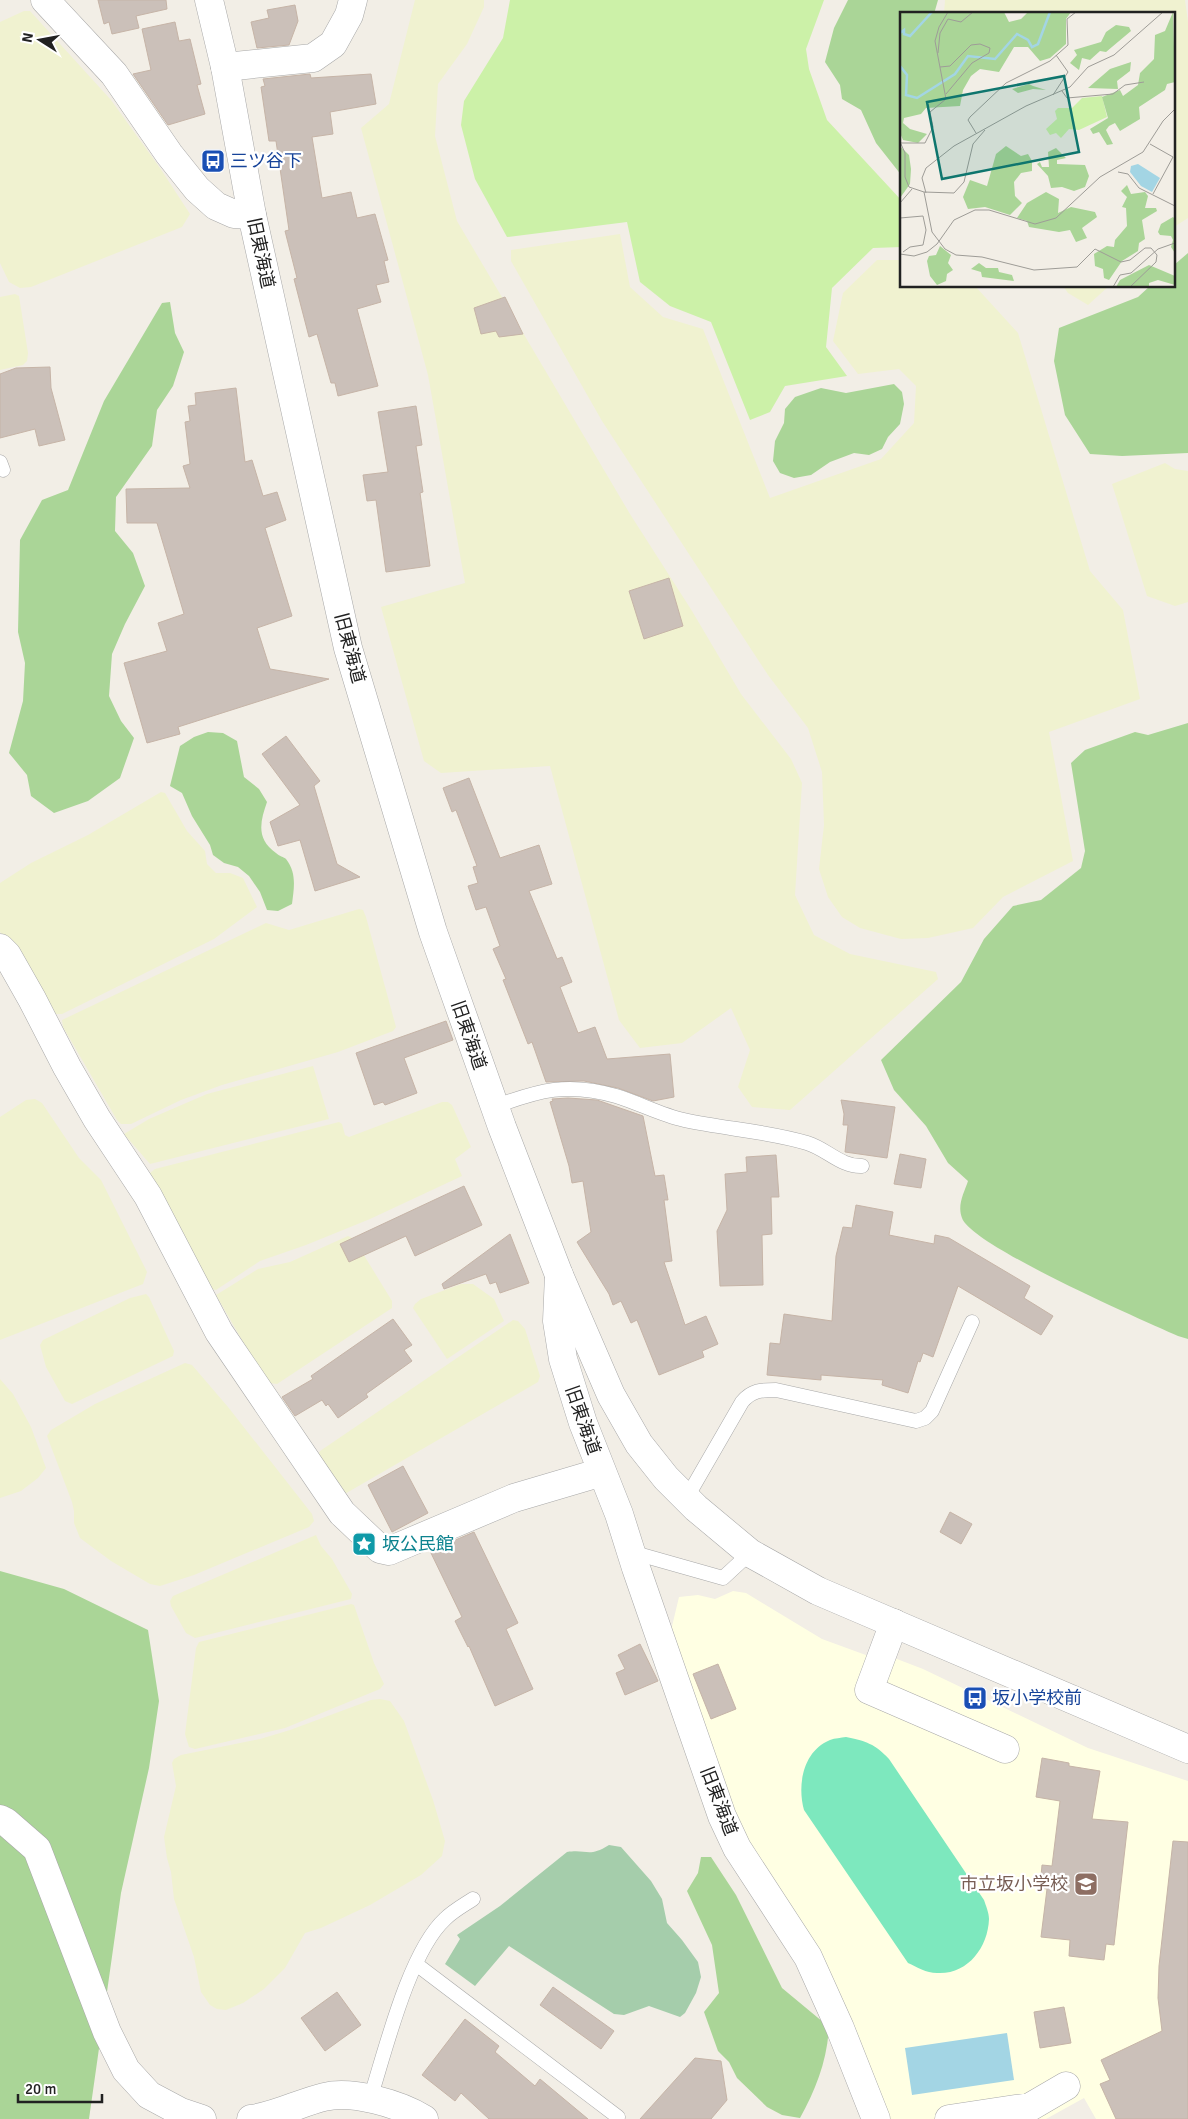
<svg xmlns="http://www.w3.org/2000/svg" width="1188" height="2119" viewBox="0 0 1188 2119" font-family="Signika,'Noto Sans JP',sans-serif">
<rect width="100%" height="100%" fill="#f2eee6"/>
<!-- education -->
<path fill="#ffffe3" d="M733,1591L746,1593L822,1639L874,1658L897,1659L923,1669L1088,1748L1188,1781V2119H1096L1084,2098L1046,2119H884L742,1844L668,1643L679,1597L698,1595L715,1599Z"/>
<!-- farmland -->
<path fill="#f0f2d0" d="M415,0H484V7L467,44L438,84L435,136L457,221L630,514L692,611L741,694L791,759L802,783L795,895L814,935L850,954L936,972L938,979L790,1110L752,1107L738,1087L750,1050L731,1008L682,1043L640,1048L619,1020L550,766L441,773L424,761L381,607L465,583L428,375L361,128L389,104Z
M945,0H1185L1188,22V218L1174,227V14H944Z
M24,11H30L111,100L160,168L190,214L182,227L31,287L20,288L9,282L0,263V22Z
M620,234L630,287L663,317L703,329L770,498L881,459L914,423L916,386L899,369L858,374L833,341L843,293L877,260H902V286H975L1018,333L1090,571L1123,610L1140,699L1049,732L1073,861L1003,897L973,928L928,938L901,939L860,928L842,917L828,897L819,869L824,825L822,772L808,728L768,675L602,421L511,261V250Z
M1063,286H1109L1088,305L1068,293Z
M15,294L19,296L28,353L27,361L23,365L0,370V297Z
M1165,463L1175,469L1188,471V602L1175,606L1147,596L1112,484Z
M161,792L165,793L187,831L205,851L207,864L216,873H230L243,878L257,907L214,939L62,1014H56L26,962L0,932V883L31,863L88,835Z
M359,909L363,910L366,917L396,1027L393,1031L338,1052L222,1085L181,1100L131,1124H121L117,1120L63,1027L62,1020L266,923L289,930Z
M313,1066L329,1119L150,1164L124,1134L149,1119L207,1094Z
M35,1099L42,1103L79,1158L101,1180L147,1272L143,1284L0,1340V1117L26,1100Z
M442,1102H448L452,1105L471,1147L455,1159L462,1176L370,1219L306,1245L260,1261L216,1290L211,1289L151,1178L150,1173L155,1169L339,1122L342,1124L345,1135L349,1137Z
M348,1236L354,1239L392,1301V1308L277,1384L269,1383L254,1361L216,1295L258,1269L290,1262Z
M461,1284H473L494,1299L504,1321L447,1359L413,1308L415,1304L421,1299Z
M146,1294L149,1297L174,1351L173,1356L72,1404L65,1401L46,1367L40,1345L43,1340L130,1298Z
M513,1320L518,1321L525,1329L540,1376L538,1382L343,1495L317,1457L320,1451Z
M185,1363L192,1365L228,1407L312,1514L314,1521L309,1527L194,1575L160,1586L150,1584L111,1561L80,1538L74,1523V1511L72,1502L47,1436L51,1430L95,1404Z
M0,1379L13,1394L31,1427L46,1468L38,1478L21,1491L0,1498Z
M316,1535L321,1546L332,1559L352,1594L351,1599L195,1638L186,1633L171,1606L170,1601L173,1596Z
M351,1604L354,1605L374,1663L384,1684L380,1689L285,1728L195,1749L189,1747L185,1734L196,1648L199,1642Z
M380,1699L390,1701L404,1721L433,1800L445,1841L442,1856L421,1875L370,1905L321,1928L305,1933L285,1968L264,1989L243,2003L226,2010L217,2009L210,2005L201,1992L194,1957L174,1899L171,1872L167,1858L164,1837L176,1786L172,1763L174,1759L181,1755L260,1739L290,1730L371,1700Z"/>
<!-- grass -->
<path fill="#ccf1a8" d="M510,0H824L806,49L809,69L827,120L902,201V247L873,248L832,288L826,347L847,376L785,386L770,412L750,420L711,322L670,306L640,282L627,222L507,237L475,179L461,125L464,101L503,38Z"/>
<!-- forest -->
<path fill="#aad597" d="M848,0H938L934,14H902V176L876,143L861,110L842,99L840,85L825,62L834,28Z
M1188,253V453L1122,456L1090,454L1065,415L1054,361L1059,328L1138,297L1150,286H1174V265Z
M170,302L175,333L184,352L173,386L157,410L152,446L116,497L115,531L133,553L145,586L125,624L112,654L109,696L121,721L134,738L120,778L88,801L54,813L31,796L27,775L9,753L23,701L25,663L18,632L20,540L42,500L68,490L104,401L162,303Z
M894,384L902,392L904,404L900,424L888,437L882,449L869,455L854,453L830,462L811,475L794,478L780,473L773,461L775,441L784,423L785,409L795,397L821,388L846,393Z
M1188,723V1339L1178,1336C1142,1320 972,1246 962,1218C957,1205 964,1193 968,1181L948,1163L926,1126L894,1090L881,1060L961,982L984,939L1013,906L1041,900L1081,868L1085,851L1071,763L1085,750L1135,732L1148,735Z
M208,732L223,733L237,741L244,777L259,789L267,802C260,822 256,839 276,853C279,856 284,857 286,859C297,873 294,888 292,904L278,911L267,910L260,892L249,876L238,867L224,863L213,855L210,845L192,816L182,793L170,786L180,746L194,737Z
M0,1571L64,1589L148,1630L159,1701L149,1768L121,1893L89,2119H0Z
M701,1857H711L736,1895L782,1988L829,2027C827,2061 816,2089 800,2118L782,2115L767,2107L737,2078L729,2062L718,2051L704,2012L719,1993L712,1945L687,1891L698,1873Z"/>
<!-- cemetery -->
<path fill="#a5cdab" d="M609,1845L621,1847L651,1881L662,1899L667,1923L682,1940L698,1962L701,1977L696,1993L685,2013L680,2017L649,2006L624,2015L614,2014L509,1946L475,1986L445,1964L460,1939L457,1935L500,1906L567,1852C588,1849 588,1858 609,1845Z"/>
<!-- pitch -->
<path fill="#7de8be" d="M846,1737C866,1741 875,1744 889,1759L984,1900C986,1906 989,1913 989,1919C988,1948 967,1975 937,1973C926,1973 917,1967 908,1963L804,1810C797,1785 803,1751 830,1740C835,1738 841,1738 846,1737Z"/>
<!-- water -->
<path fill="#a3d5e4" d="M1007,2033L1014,2080L912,2095L905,2048Z"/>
<!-- building -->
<path fill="#cbc0b9" stroke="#c6b4a7" d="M98,0H166L167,9L136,16L139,28L112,34L109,22L104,24Z
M295,5L298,21L289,45L257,48L251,22L269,18L267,10Z
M175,22L179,41L190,39L201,84L197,85L205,114L168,125L133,74L151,70L142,29Z
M310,74L311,78L371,74L376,104L330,112L333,134L312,137L322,198L351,192L357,218L375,214L388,260L384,261L389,282L376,285L381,302L357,309L378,386L338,396L335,383H331L317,334L309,337L294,279L297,278L285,231L289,230L276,141H269L261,87L265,86L263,79Z
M505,297L523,334L499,337L496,331L481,334L474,308Z
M50,367L51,388L65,440L39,446L35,429L0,438V374L16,368Z
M236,388L245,462L252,460L263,496L277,492L286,520L265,528L292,616L257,628L270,669L329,679L178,727L180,734L147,743L124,663L167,651L158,623L184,614L157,523H127L126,489L190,488L183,466L190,464L185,422L190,421L188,406L196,405L195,393Z
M416,406L422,445L416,446L423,492L420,493L430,566L386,572L376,500L367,501L363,475L388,472L378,412Z
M669,578L683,626L644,639L629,591Z
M286,736L320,781L314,786L337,864L360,877L315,891L300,840L278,846L270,822L300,805L262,754Z
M469,778L500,858L539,845L552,884L529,891L557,959L562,957L572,982L560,987L578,1033L595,1027L607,1059L670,1054L674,1097L653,1101L618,1088L584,1081L546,1082L532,1042L528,1044L503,980L506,979L493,949L500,946L486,907L476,910L468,886L478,883L473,867L477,866L456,810L452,812L443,788Z
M446,1021L453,1040L404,1058L417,1093L385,1105L383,1102L374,1105L356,1053Z
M568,1098L597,1100L643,1116L655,1176L664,1175L668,1200H664L672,1261L664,1262L685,1325L706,1316L718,1344L702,1351L704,1357L659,1375L637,1320L631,1323L621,1301L613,1305L609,1294L577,1242L591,1232L583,1181L572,1183L569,1166L550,1102L553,1101L552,1099Z
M841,1100L895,1107L887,1158L845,1152L848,1125H843L844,1114Z
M900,1154L926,1159L921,1188L894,1184Z
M776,1155L779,1197H771L772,1234L762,1235L763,1285L720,1286L717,1231L727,1210L725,1174L747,1172L746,1157Z
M464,1186L482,1225L415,1256L406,1236L349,1262L340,1244Z
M856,1205L893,1212L889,1235L934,1244L935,1235L949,1238L1030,1286L1024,1298L1053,1316L1041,1335L958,1286L933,1357L923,1353L920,1362L918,1361L908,1393L882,1385L883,1380L821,1375V1380L767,1375L770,1343L780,1344L784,1314L832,1321L836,1256L843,1227L852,1228Z
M510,1234L529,1283L500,1293L496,1282L490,1284L486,1274L444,1289L442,1284Z
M393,1319L412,1345L404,1350L412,1361L366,1394L368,1397L338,1418L328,1404L326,1406L322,1400L295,1416L282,1397L313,1379L311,1376Z
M403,1466L428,1513L392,1532L368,1485Z
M950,1512L972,1524L961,1544L940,1532Z
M474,1532L518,1623L506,1629L533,1689L495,1706L469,1646L468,1647L455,1621L462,1617L430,1551Z
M640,1644L658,1681L625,1695L616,1673L625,1669L618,1655Z
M718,1664L736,1709L711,1719L693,1674Z
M1042,1758L1069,1763V1766L1100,1771L1092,1819L1128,1822L1114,1945L1106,1944L1104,1960L1069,1956L1070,1940L1041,1937L1047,1889L1040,1888L1042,1865L1052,1866L1060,1801L1036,1797Z
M1173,1841L1188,1842V2119H1116L1100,2084L1110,2080L1101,2060L1162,2031L1158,1998L1159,1966Z
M553,1987L614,2031L601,2049L540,2005Z
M337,1992L361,2025L325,2051L301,2018Z
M1064,2007L1071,2043L1040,2048L1034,2012Z
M465,2019L499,2046L495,2052L535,2086L540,2079L588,2119H489L461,2093L455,2101L422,2075Z
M695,2058L721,2061L727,2100L711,2119H640Z"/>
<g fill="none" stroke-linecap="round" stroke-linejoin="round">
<!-- service casing -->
<g stroke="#a8a8a8" stroke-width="15">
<path id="service" d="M0,462L3,470
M494,1107C539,1090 568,1082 616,1096C639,1103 661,1115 684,1120C725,1129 767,1131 807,1143C827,1149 841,1167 862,1166
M686,1499L742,1402C752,1390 761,1390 776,1390L916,1421L925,1418L932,1411L972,1322
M631,1552L723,1578L750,1553
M416,1964L618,2117
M370,2099C385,2052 409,1952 445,1919C453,1911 464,1905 473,1899"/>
</g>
<!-- minor casing -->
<g stroke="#a8a8a8" stroke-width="29">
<path id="minor" d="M45,0L114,74L169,154L197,189L216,206L234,214L252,215
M225,67L313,58L333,44L349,15L353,0
M0,948L7,955L32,999L67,1067L97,1119L148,1196L219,1332L342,1513L380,1549L389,1551L514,1498L602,1472
M559,1275L557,1321L563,1359L583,1423L619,1514L636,1568L722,1816L737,1848L808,1957L840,2028L876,2119
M894,1623L869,1690L1005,1749
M949,2119L1030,2107L1066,2086"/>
</g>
<!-- tertiary casing -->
<g stroke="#a8a8a8" stroke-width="29">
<path id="tertiary" d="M209,0L225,67L252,215L348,648L433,932L502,1127L559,1275L611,1395L639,1444L666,1478L696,1508L750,1553L818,1591L1188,1749
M0,1819L6,1822L37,1849L107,2032L126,2070L149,2095L181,2112L202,2119
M251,2119C276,2116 299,2103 324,2097C352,2090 400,2104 424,2119"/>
</g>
<!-- service -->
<use href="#service" stroke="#fff" stroke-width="14"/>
<!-- minor -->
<use href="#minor" stroke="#fff" stroke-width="28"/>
<!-- tertiary -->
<use href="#tertiary" stroke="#fff" stroke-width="28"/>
</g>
<!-- icons -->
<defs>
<g id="bus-square" transform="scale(1.25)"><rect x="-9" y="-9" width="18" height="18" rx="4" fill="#1a4fb4" stroke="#fff"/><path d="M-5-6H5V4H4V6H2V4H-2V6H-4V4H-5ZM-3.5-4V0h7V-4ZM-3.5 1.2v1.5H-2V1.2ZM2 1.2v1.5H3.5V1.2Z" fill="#fff"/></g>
<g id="sight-square" transform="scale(1.25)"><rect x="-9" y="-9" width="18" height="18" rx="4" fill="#0f9aa8" stroke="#fff"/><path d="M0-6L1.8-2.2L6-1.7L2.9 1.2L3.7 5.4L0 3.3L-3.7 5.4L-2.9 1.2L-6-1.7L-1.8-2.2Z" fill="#fff"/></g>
<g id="school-square" transform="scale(1.25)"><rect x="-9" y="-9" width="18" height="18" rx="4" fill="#8d6e63" stroke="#fff"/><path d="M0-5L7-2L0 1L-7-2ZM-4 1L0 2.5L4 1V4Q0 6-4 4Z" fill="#fff"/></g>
</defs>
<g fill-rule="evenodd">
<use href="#bus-square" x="213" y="161"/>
<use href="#sight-square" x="364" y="1544"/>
<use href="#bus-square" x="975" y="1698"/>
<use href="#school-square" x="1086" y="1884"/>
</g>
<g text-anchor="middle" stroke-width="4.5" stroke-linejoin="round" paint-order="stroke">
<!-- transit labels -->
<g font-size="18" fill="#164399" stroke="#fff" text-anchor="start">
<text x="230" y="167">三ツ谷下</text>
<text x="992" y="1704">坂小学校前</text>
</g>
<!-- street labels -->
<g font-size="18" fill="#212121" stroke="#fff">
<text transform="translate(261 253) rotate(78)" y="6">旧東海道</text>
<text transform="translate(350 648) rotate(75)" y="6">旧東海道</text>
<text transform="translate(469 1035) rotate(71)" y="6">旧東海道</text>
<text transform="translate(583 1420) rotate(71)" y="6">旧東海道</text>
<text transform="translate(719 1801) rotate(69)" y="6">旧東海道</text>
</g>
<!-- culture labels -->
<g font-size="18" fill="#0d838f" stroke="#fff" text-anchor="start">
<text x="382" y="1550">坂公民館</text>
</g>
<!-- education labels -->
<g font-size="18" fill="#785e54" stroke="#fff" text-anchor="end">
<text x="1068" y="1890">市立坂小学校</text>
</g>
</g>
<!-- overview -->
<g transform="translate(900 12)">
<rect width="275" height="275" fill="#f2eee6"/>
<path d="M202,84L207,105L179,118L169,117L161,126L156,121L150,123L146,117L157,107L155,99L158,96H172L182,86Z" fill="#ccf1a8"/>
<path d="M0,0H104L109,10L121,7L128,0H171L166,7V32L150,46L140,49L128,35H114L99,60L80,57L71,64L63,78L60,94L26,96L21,102L4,106L3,111L10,117L27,122L18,131L3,128L0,121ZM273,0L275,70L267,72L265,78L239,95L240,107L220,119L215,111L209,114L206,118L213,132L207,133L199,120L193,122L190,117L208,106L202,85L220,78L223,84L238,73L240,61L254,47L255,23L265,19ZM216,13L229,15L231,19L206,40L200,39L190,48L182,46L179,58L170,51L177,43L174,38L201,30L206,20ZM231,50L230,59L217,69L218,77L188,76L210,57ZM129,72L133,74L146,78L133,77L118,81L112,77ZM0,134L9,143L11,157L10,172L0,186ZM106,134L121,144L128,142L132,149V159L121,161L114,170L115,184L122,191L110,203L85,195L68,197L63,185L70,168L87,174L96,142ZM156,136L166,146L157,148V152L185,153L189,164L185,175L174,179L162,175L151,176L148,164L137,152L140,150L142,155H149L148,140ZM227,173L231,182L245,180L248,184L245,196H256L257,199L242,208L245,227L239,231L238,239L222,249L209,268L204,266L203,257L195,254L194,242L207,234L214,235L215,228L227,214L226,196L222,195L227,185L221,179ZM146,180L159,187L158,201L171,195L195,200L197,205L182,216L187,226L176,230L170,218L159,220L129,215L127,209L117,206L127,191ZM273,205L275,207V241L271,235L273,228L271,224L260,223L258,220L261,212ZM40,234L51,243L48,251L53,258L47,262L46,269L37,273L30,264L27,249L29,244L36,243ZM79,251L86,256H98L99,260L112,263L114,269L82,265L81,260L71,257ZM249,253L275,264V273L258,268L249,271V275H216L220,268Z" fill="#aad597"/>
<path d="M238,152L260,166L252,180L241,174L230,160L231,154Z" fill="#a3d5e4"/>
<path fill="none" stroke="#a3d5e4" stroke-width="2.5" d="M0,21L4,18V22L10,24L32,0M0,54L7,63L6,83L17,86L55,62L68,44L95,47L117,22L128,28L132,35L138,32L150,0"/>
<path fill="none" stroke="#9e9c97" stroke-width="1" d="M38,41L40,21L48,7L61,10L73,0M40,55L50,54L71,33L80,32L90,36L89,41L72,51L46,82M162,79L167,86L213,82L225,73L244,70M153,83L168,60L156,43M76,121L68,108L70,105L106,71L150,49L168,33L167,7L176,0M0,131H25L33,115L30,100L46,87L35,29L39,15L48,0M1,132L5,141V165L9,175L24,180L54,181L64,170L73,132L85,118M250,132L273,145M218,160L228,162L239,176L275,194M24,180L32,220L45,237L56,243L82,245L134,258L177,255L195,237L221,250L230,248L245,236H251L257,243L256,250L230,275M26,181L22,166L26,156L54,134L126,94L170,75L188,55L214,43L263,0M253,182L273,145M0,191L12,177M0,206L23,204L26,218L23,233L10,235L3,240M0,242L14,244L27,240L37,232L54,208L75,198H89L135,212L156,206L200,165L243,140L263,109L275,97M213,275L220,263L231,261L258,237L275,231"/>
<path fill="#0f766e" fill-opacity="0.15" stroke="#0f766e" stroke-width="2.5" d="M164,64L179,140L42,167L27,90Z"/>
<rect width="275" height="275" fill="none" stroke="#212121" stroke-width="2.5"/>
</g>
<!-- north arrow -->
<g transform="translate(40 40) rotate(281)" stroke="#ffffff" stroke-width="4" paint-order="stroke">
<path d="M0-4L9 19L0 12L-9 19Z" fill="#212121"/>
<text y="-8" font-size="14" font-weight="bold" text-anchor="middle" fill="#212121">N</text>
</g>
<!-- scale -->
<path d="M18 2094v8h84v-8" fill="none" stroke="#212121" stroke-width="2.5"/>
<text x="25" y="2094" font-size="15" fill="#212121" stroke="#ffffff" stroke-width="4" paint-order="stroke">20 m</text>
</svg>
